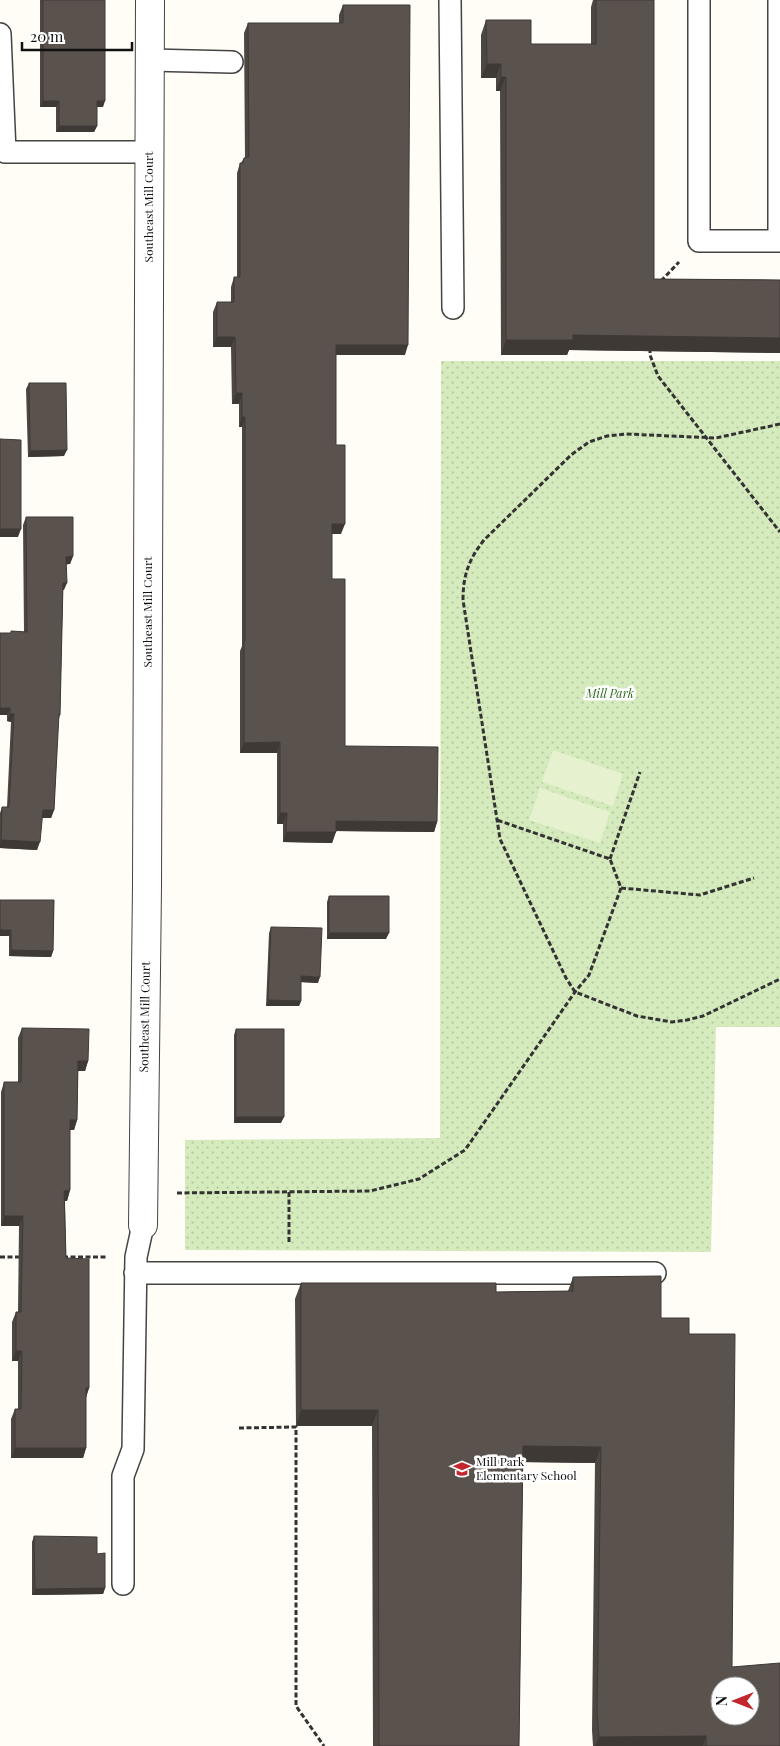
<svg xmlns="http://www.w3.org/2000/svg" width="780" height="1746" viewBox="0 0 780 1746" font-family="'Playfair Display',serif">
<defs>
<pattern id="park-dots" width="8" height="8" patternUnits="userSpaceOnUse" patternTransform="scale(1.25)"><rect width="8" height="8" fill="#d5ebbd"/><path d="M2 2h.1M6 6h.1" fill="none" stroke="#b6c8a1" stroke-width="1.8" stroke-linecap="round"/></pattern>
</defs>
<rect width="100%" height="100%" fill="#fffdf5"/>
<!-- park -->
<path fill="url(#park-dots)" d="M441,361H780V1027H716L711,1252L185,1250V1140L440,1138Z"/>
<!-- pitch -->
<path fill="#e6f2cf" d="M553,750L623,774L613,806L542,782Z
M540,788L610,812L600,843L529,820Z"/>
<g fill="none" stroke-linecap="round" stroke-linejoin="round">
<!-- service casing -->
<g stroke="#444" stroke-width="24">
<path id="service" d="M450,0L453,308
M699,0V241H779V0
M0,34L5,152H149
M150,60L232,62
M135,1273H655
M123,1584V1476L133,1449L136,1257L143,1225"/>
</g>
<!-- minor casing -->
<g stroke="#444" stroke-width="30">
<path id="minor" d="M143,1225L147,886L150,0"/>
</g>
<!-- path -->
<path stroke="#333" stroke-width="3" stroke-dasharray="5 2.5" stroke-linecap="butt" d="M661,281L679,262
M650,348V355L658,376L780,532
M780,424L716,438L626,434L607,436L589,442L571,455L484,540C469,559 463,575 463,600L500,839L566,978L575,992L637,1016L672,1022L687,1020L703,1016L780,979
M610,859L640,772
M621,888L700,895L754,878
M289,1192V1244
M177,1193L370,1191L419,1179L465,1150L575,992L589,975L621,888L610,859L497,820
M0,1257H22
M63,1257H107
M239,1428L296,1427V1706L324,1746"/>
<!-- service -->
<use href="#service" stroke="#fff" stroke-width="21"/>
<!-- minor -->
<use href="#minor" stroke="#fff" stroke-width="28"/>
</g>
<!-- wall -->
<path fill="#4d4742" d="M40,0H105L103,107H97V126L94,132H56V107H40Z
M593,0H654V279L780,280V353L569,350L567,355H501L500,91H496V78H481V35L486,20L531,44H591V7Z
M343,5L405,355H336V445L341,534H332V579L345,746L437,822L434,832L336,831L332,843L283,842V824H277V753H240V651L242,646V427H239V404H232L231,347H213V312L217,302H231V287L234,277H237V173L240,163H241L244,158H245L244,33L248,23H339V15Z
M29,383L64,456L28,457L26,389Z
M26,517L73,556L70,564H66L63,590L60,715L58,721L54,810L51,818H42L37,850L0,848V813L2,807H7L11,722L7,721V715H0L11,633V631L24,632L23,525Z
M329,896L386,939H327V902Z
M54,900L53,951L51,957L9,956V936H0Z
M271,927L318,983L301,982V1001L299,1006H266L269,933Z
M22,1028L88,1061L85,1071H78L77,1120L74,1130H70V1190L67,1201H65L66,1258L89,1388L86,1396V1448L83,1458H11V1419L15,1409H18V1361H12V1322L16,1312H18L19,1226H1V1092L4,1082H18V1038Z
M236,1029L281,1123H234V1035Z
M573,1277L661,1318L689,1334L732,1667L780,1746H593L592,1730L595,1463L523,1462L519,1746H373L372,1426H296L295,1299L301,1283L496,1292L568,1291Z
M34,1536L97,1554L105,1588L103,1594L32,1595V1542Z"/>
<!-- shaded-wall -->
<path fill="#3f3936" d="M487,64H501L496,78H481Z
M501,77H506L500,91H496Z
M43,101H59L56,107H40Z
M97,101H105L103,107H94Z
M59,126H97L94,132H56Z
M573,335L780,338V353L569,350L567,355H501L506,340Z
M217,337H235L231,347H213Z
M336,345H408L405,355H332Z
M236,393H242L239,404H232Z
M242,417H245L242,427H239Z
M67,450L64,456L28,457L30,451Z
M332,524H345L341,534H329Z
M0,529H21L18,537H0Z
M73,556L70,564L63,565L66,557Z
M63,583H67L64,590H61Z
M0,708H10L7,715H0Z
M10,714H14L11,722L7,721Z
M280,742L277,753H240L244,743Z
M43,810H54L51,818H40Z
M280,813H287L283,824H277Z
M336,821L437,822L434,832L332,831Z
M286,832H336L332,843L283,842Z
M1,840L40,842L37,850L0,848V843Z
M0,930H11L9,936H0Z
M329,933H389L386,939H327Z
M11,950L53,951L51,957L9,956Z
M301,976L320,977L318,983L299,982Z
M268,1000L301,1001L299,1006H266Z
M78,1061H88L85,1071H75Z
M236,1117H284L281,1123H234Z
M70,1120H77L74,1130H66Z
M70,1190L67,1201H61L64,1191Z
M4,1216H23L19,1226H1Z
M16,1351H22L18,1361H12Z
M86,1388H89L86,1398Z
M301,1410H378L372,1426H296Z
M523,1446L601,1447L595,1463L517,1462Z
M15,1448H86L83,1458H11Z
M105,1588L103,1594L32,1595L35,1589Z
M706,1736L703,1746H595L599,1737Z"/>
<!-- building -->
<path fill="#5a524d" stroke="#3f3936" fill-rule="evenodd" d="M43,0H105V101H97V126H59V101H43Z
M596,0H654V279L780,280V338L573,335V340H506V77H501V64H487L486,20H531V44H596Z
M343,5H410L408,345H336V445H345V524H332V579H345V746L438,747L437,822L336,821V832H286L287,813H280V742L244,743V641H245V417H242V393H236L235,337H217V302H234V277H240V163H243L244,158L249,157L248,23H343Z
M29,383H66L67,450L30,451Z
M0,439L21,440V529H0Z
M26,517H73V556L66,557L67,583H63L60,715L59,714L54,810H43L40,842L1,840L2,807H9L14,714H10V708H0V633H11V631L27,632Z
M329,896H389V933H329Z
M0,900H54L53,951L11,950V930H0Z
M271,927L322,928L320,977L301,976V1001L268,1000Z
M22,1028L89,1029L88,1061H78L77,1120H70V1190L64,1191L66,1258L89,1259V1388H86V1448H15V1409H21L22,1351H16V1312H21L23,1216H4V1082H21Z
M236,1029H284V1117H236Z
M661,1276V1318H689V1334H735L732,1667L780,1663V1746H706V1736L599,1737L597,1714L601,1447L523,1446L519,1746H379L378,1410H301V1283H496V1292L573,1291V1277ZM720,1686H750V1716H720Z
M34,1536L97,1537V1554L105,1553V1588L35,1589Z"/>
<!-- icons -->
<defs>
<g id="school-bare" transform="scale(1.35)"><path d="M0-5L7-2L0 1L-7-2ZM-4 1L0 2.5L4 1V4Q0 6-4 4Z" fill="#c4262e" stroke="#fff" stroke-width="2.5" paint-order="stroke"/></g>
</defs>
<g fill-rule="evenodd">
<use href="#school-bare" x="462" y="1469"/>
</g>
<g text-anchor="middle" stroke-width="5" stroke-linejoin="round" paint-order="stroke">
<!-- street labels -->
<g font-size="12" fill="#111" stroke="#fff">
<text transform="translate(149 207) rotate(-90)" y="4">Southeast Mill Court</text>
<text transform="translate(148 612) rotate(-90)" y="4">Southeast Mill Court</text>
<text transform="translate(145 1017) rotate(-89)" y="4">Southeast Mill Court</text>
</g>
<!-- park labels -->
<g font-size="12" font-style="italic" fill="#2f6b1f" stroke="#fff">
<text x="610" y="698">Mill Park</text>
</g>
<!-- poi labels -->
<g font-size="12" fill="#111" stroke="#fff" text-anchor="start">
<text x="476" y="1466">Mill Park<tspan x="476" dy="14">Elementary School</tspan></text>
</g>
</g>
<!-- north arrow -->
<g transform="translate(735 1701) rotate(270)"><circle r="24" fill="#ffffff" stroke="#a0a0a0"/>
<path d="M0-4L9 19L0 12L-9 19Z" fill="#c4262e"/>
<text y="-8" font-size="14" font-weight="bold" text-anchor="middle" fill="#111111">N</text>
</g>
<!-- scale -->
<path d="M22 42v8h110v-8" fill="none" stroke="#111111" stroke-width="2.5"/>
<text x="30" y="42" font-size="15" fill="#111111" stroke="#ffffff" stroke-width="4" paint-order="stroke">20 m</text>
</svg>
